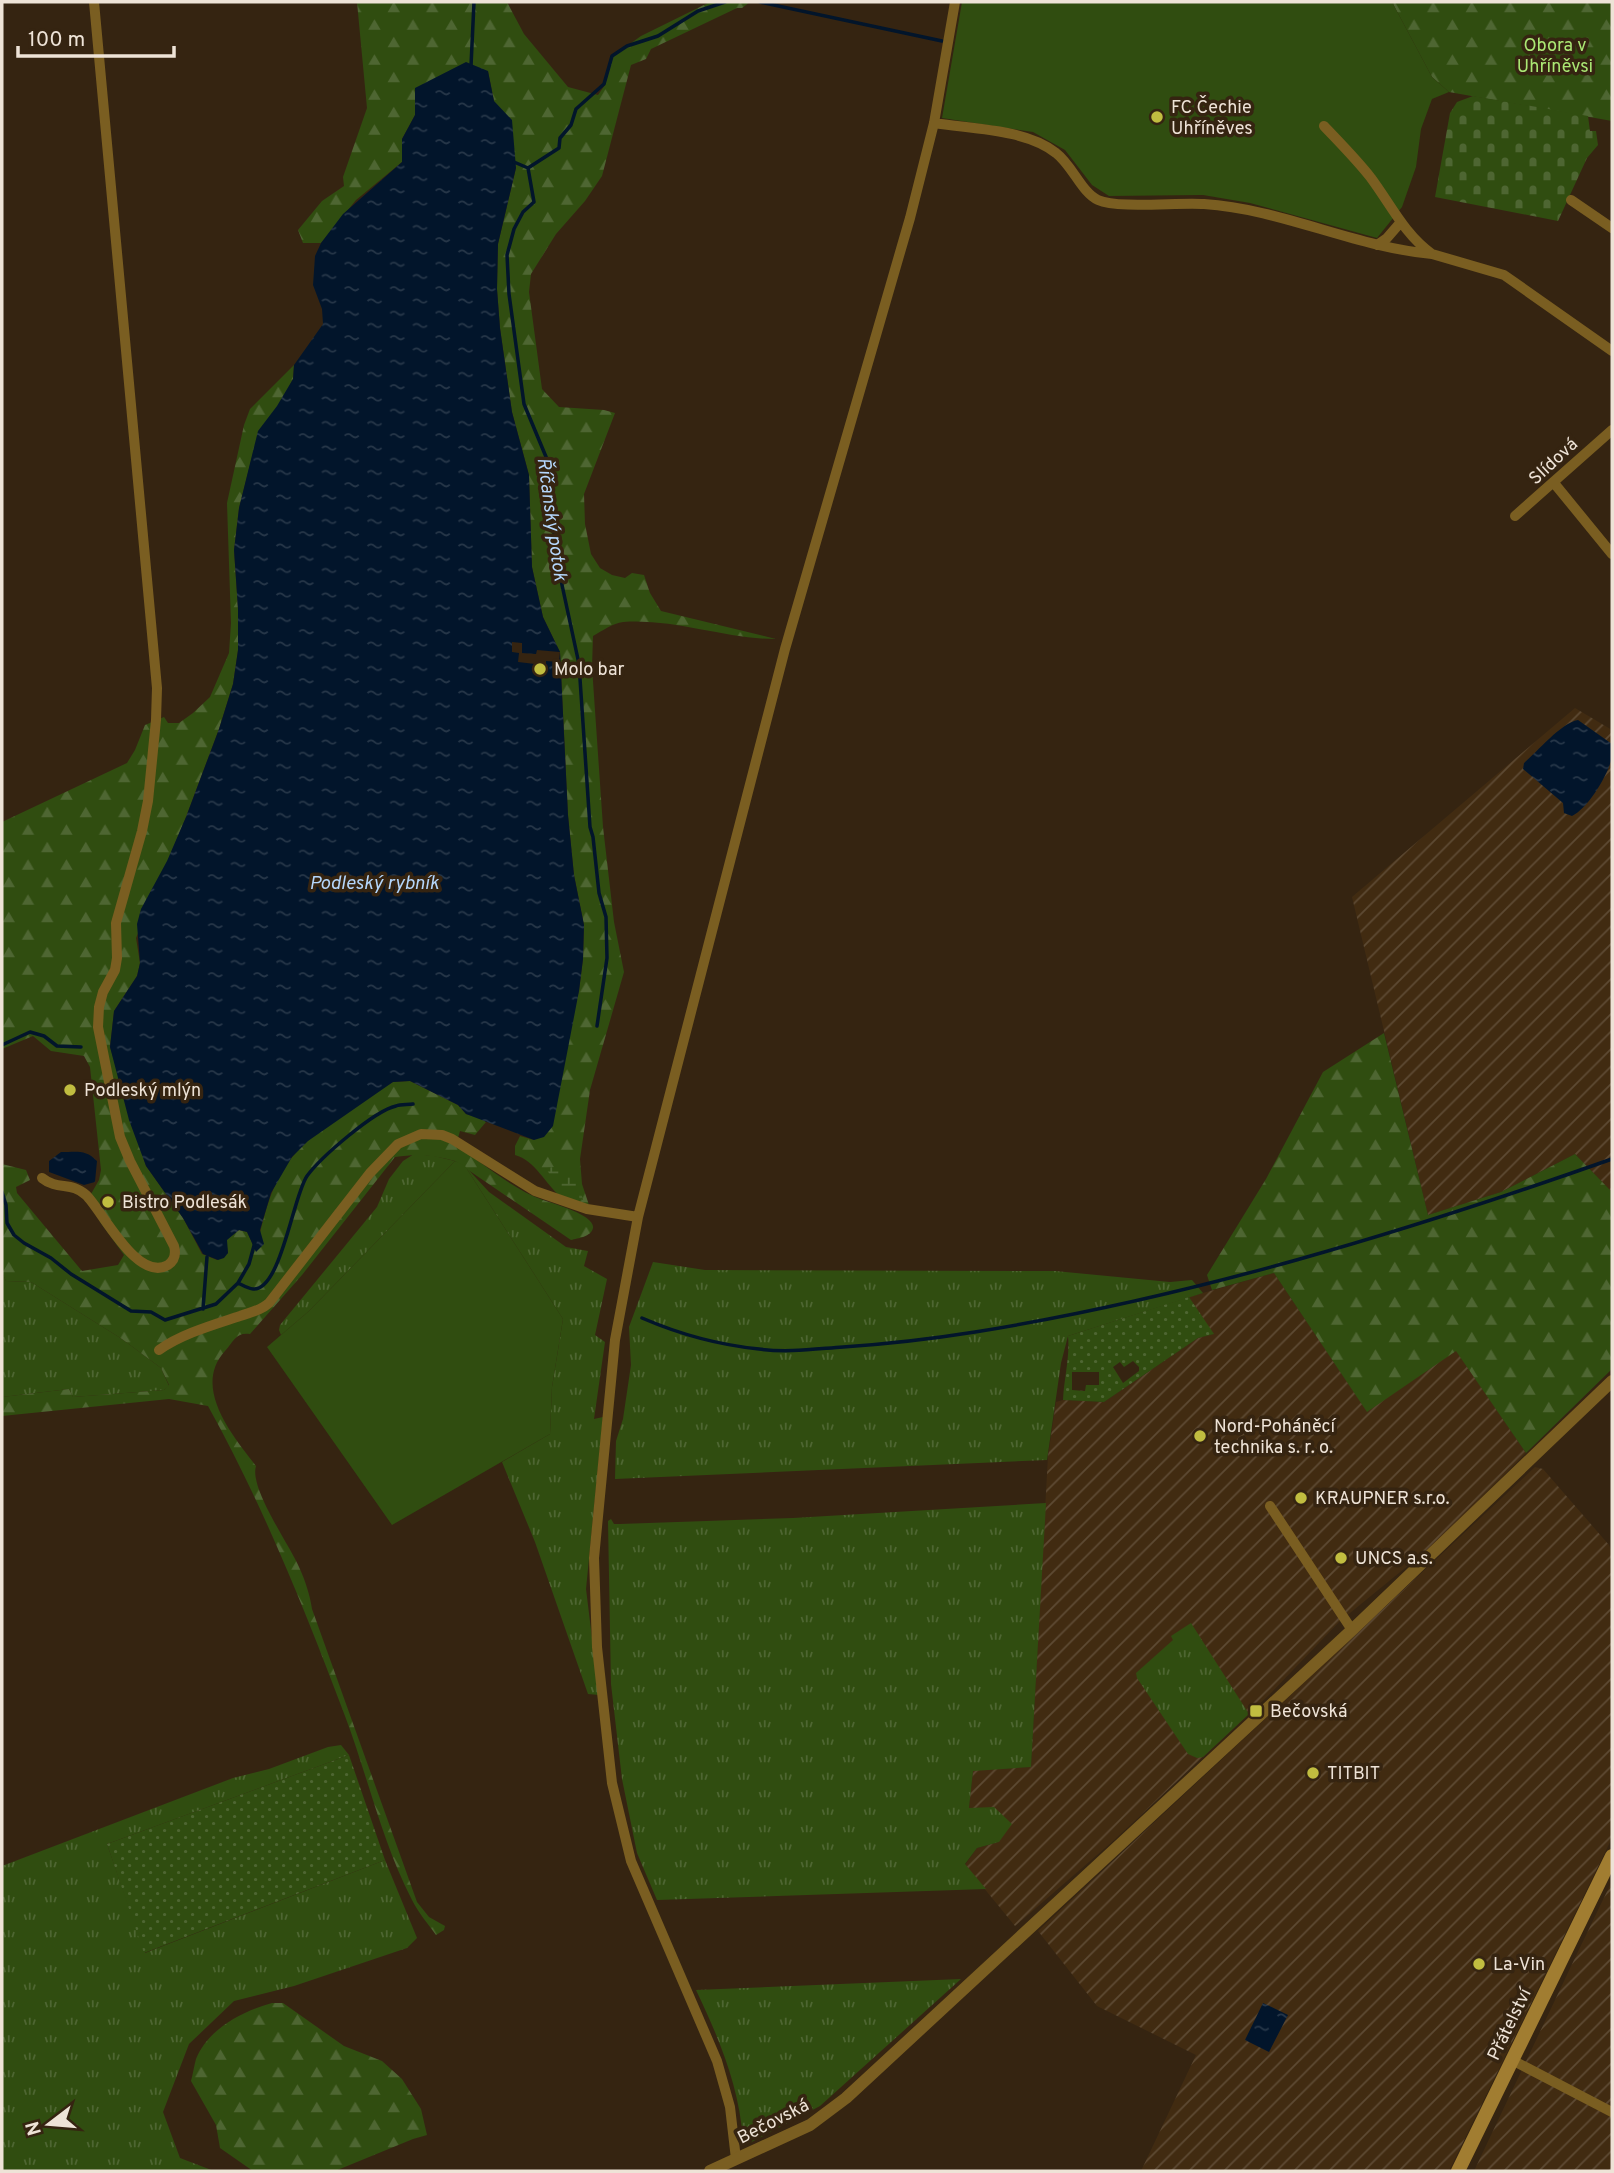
<svg xmlns="http://www.w3.org/2000/svg" width="1614" height="2173" viewBox="0 0 1614 2173" font-family="Overpass,sans-serif">
<defs>
<pattern id="industrial-furrows" width="10" height="10" patternUnits="userSpaceOnUse" patternTransform="scale(1.75)"><rect width="10" height="10" fill="#412b11"/><path d="M-1 1l2-2M0 10L10 0M9 11l2-2" fill="none" stroke="#5d4a33"/></pattern>
<pattern id="grass-tufts" width="24" height="20" patternUnits="userSpaceOnUse" patternTransform="scale(1.75)"><rect width="24" height="20" fill="#304d10"/><path d="M3 7l-1-3M5 7V3M7 7l1-3M15 17l-1-3M17 17v-4M19 17l1-3" fill="none" stroke="#4e6632"/></pattern>
<pattern id="forest-firs" width="22" height="20" patternUnits="userSpaceOnUse" patternTransform="scale(1.75)"><rect width="22" height="20" fill="#304d10"/><path d="M5 1l3.5 6h-7zM16 11l3.5 6h-7z" fill="#4e6632"/></pattern>
<pattern id="wetland-marsh" width="20" height="14" patternUnits="userSpaceOnUse" patternTransform="scale(1.75)"><rect width="20" height="14" fill="#304d10"/><path d="M1 5h8M5 5V1M11 12h8M15 12V8" fill="none" stroke="#4e6632"/></pattern>
<pattern id="cemetery-stones" width="16" height="16" patternUnits="userSpaceOnUse" patternTransform="scale(1.75)"><rect width="16" height="16" fill="#304d10"/><path d="M2 7V4a2 2 0 0 1 4 0v3zM10 15v-3a2 2 0 0 1 4 0v3z" fill="#4e6632"/></pattern>
<pattern id="garden-dots" width="8" height="8" patternUnits="userSpaceOnUse" patternTransform="scale(1.75)"><rect width="8" height="8" fill="#304d10"/><path d="M2 2h.1M6 6h.1" fill="none" stroke="#4e6632" stroke-width="1.8" stroke-linecap="round"/></pattern>
<pattern id="water-ripples" width="26" height="14" patternUnits="userSpaceOnUse" patternTransform="scale(1.75)"><rect width="26" height="14" fill="#02152b"/><path d="M2 4q2-2 4 0t4 0M15 11q2-2 4 0t4 0" fill="none" stroke="#273749"/></pattern>
</defs>
<rect width="100%" height="100%" fill="#352411"/>
<!-- industrial -->
<path fill="url(#industrial-furrows)" d="M1575,708L1612,730V1192L1575,1154L1501,1192L1428,1215L1352,897Z
M1274,1273L1367,1411L1456,1350L1526,1453L1438,1541L1339,1622L1269,1695L1112,1842L1015,1926L965,1865L977,1848L999,1842L969,1808L973,1770L1031,1767L1048,1456L1056,1402L1063,1400L1104,1402L1198,1338L1213,1334L1189,1297Z
M1535,1467L1543,1469L1609,1545L1612,1552V1838L1449,2171H1141L1196,2055L1097,2006L1038,1931Z
M1612,1881V2171H1474L1574,1960Z"/>
<!-- grass -->
<path fill="url(#grass-tufts)" d="M414,1154L434,1156L455,1161L309,1311L281,1335L279,1330L280,1325L377,1207L389,1179L403,1161Z
M465,1166L489,1192L566,1247L588,1251L584,1266L607,1279L595,1335L605,1342L594,1419L603,1417L586,1589L599,1695L588,1694L535,1542L502,1462L550,1434L552,1387L563,1319Z
M653,1262L705,1270L1055,1271L1170,1282L1192,1280L1203,1293L1068,1336L1061,1363L1047,1460L615,1479L616,1441L623,1419L631,1365L629,1327Z
M2,1272L6,1281L31,1282L122,1339L161,1368L169,1386L164,1390L73,1397L69,1389L2,1397Z
M1046,1503L1031,1767L973,1771L969,1808L994,1807L1012,1824L999,1842L977,1848L965,1864L986,1889L657,1900L637,1853L622,1779L611,1684L608,1521L611,1519L614,1524H620L793,1518Z
M1191,1623L1249,1714L1203,1757L1197,1758L1188,1754L1137,1678L1136,1673L1173,1640L1171,1636Z
M341,1745L349,1755L107,1844L145,1953L385,1860L417,1938L407,1948L294,1986L234,2001L189,2044L163,2112L180,2158L214,2171H2V1866L233,1778L269,1769L328,1747Z
M961,1979L820,2106L748,2144L743,2139C739,2086 719,2038 696,1990Z"/>
<!-- forest -->
<path fill="url(#forest-firs)" d="M357,2H507L524,34L568,87L598,95L605,85L613,56L641,36L710,2H750L742,8H737L651,49L646,59L631,65L602,176L585,201L556,234L531,274L529,292L542,389L559,407L604,410L615,413L584,494L585,524L591,554L600,568L612,575L625,578L632,573L644,575L650,593L661,611L776,639C725,639 674,618 623,622C613,623 602,631 593,636L592,667L603,827L614,922L624,972L590,1090L580,1159L582,1184L589,1205C580,1203 568,1203 561,1197C546,1185 535,1160 515,1155V1146L520,1136L534,1140L579,991L583,959L584,925L574,875L568,815L560,652L543,617L532,567L529,475L512,412L500,328L497,289L498,244L516,168L494,101L488,71L415,115L402,139V162L356,200L321,243H303L298,230L322,201L344,186L343,177L367,108Z
M1392,2H1612V121L1449,92L1432,77Z
M294,365L293,379L253,453L239,508L234,550L238,609V650L233,684L219,729L186,817L136,938L140,963L137,976L114,1011L110,1047L146,1166L183,1218L202,1254L217,1260L228,1253L226,1240L239,1230L247,1232L256,1251C263,1219 271,1182 293,1156C313,1131 364,1099 393,1082L410,1081L458,1105L466,1114L479,1117L486,1122L475,1135L460,1131L456,1145C484,1164 512,1189 543,1200C554,1204 595,1215 593,1228C591,1237 578,1238 571,1240L455,1161C434,1155 417,1154 395,1157L302,1275L250,1334C236,1332 234,1341 225,1351C192,1387 232,1435 256,1466C249,1488 289,1544 299,1567C305,1580 310,1595 312,1609L417,1902L429,1917L445,1926L444,1930L436,1935C428,1924 418,1912 412,1900C382,1842 368,1777 345,1716C305,1610 263,1505 208,1406L169,1399L2,1416V1397L69,1389L73,1397L164,1390L169,1385L161,1368L122,1339L31,1282L6,1281L2,1272V1164L26,1170L30,1180L16,1187L17,1193L82,1271L118,1265L124,1255L100,1222L91,1194L99,1180L101,1170L90,1067L84,1056L51,1051L33,1036L2,1049V822L127,763L135,750L145,725L164,717L168,723H179L193,713L210,697L229,653L231,623L227,503L244,425L250,409Z
M1384,1033L1428,1215L1501,1192L1575,1154L1612,1192V1369L1526,1453L1456,1351L1367,1412L1274,1273L1212,1290L1207,1275L1266,1179L1323,1072Z
M272,2003H283L344,2046L382,2061L402,2079L421,2109L427,2135L413,2139L335,2171H253L220,2148L216,2125L191,2081C193,2074 194,2066 196,2059C208,2029 242,2011 272,2003Z"/>
<!-- wetland -->
<path fill="url(#wetland-marsh)" d="M573,1165L583,1200L558,1189L546,1168Z"/>
<!-- cemetery -->
<path fill="url(#cemetery-stones)" d="M1473,96L1588,116L1590,131H1596L1598,145L1587,158L1558,221L1435,197L1450,113L1457,102Z"/>
<!-- park -->
<path fill="#304d10" d="M962,2H1392L1432,77L1449,92L1432,99L1421,129L1416,167L1402,207L1377,238L1250,203L1203,195L1109,196L1092,185L1065,150L1033,132L942,118Z
M455,1161L465,1166L563,1319L552,1387L550,1434L392,1525L267,1347L309,1311Z"/>
<!-- garden -->
<path fill="url(#garden-dots)" fill-rule="evenodd" d="M1189,1297L1214,1334L1198,1338L1104,1402L1063,1400C1064,1378 1070,1357 1068,1336ZM1133,1361L1139,1367V1371L1123,1383L1113,1367L1120,1362L1124,1367ZM1072,1372H1099V1385H1086L1085,1391L1072,1390Z
M349,1755L385,1860L144,1953L107,1844Z"/>
<!-- water -->
<path fill="url(#water-ripples)" d="M466,62L488,71L494,101L512,120L516,168L498,244L497,289L500,328L512,412L529,475L532,567L543,617L560,652L568,815L574,875L584,925L583,959L579,991L553,1126L544,1137L534,1140L466,1114L458,1105L410,1081L393,1082L308,1141L292,1157L271,1193L260,1230L264,1244L256,1252L247,1232L239,1230L227,1240L228,1253L224,1258L218,1260L203,1254L183,1218L146,1166L129,1120L110,1047L114,1011L137,976L140,963L137,924L141,909L167,861L186,817L219,729L233,684L238,650V609L234,550L239,508L258,431L277,406L293,379L294,365L323,324L322,309L313,285L315,256L321,243L343,214L402,162V139L415,115V88Z
M1578,720L1612,744C1612,750 1613,756 1611,761C1606,778 1588,808 1572,816L1564,813L1563,803L1523,769L1524,763C1538,751 1561,723 1578,720Z
M61,1152C76,1152 86,1149 97,1161L95,1182L84,1185L49,1172V1161Z
M1263,2003L1288,2015L1269,2052L1245,2040Z"/>
<!-- pier -->
<path fill="#352411" d="M512,642L522,643V653L536,654L537,650L560,652L559,662L546,661V668L535,667V664L518,662L519,653L512,652Z"/>
<g fill="none" stroke-linecap="round" stroke-linejoin="round">
<!-- stream -->
<path stroke="#02152b" stroke-width="3.5" d="M760,2L942,41
M471,66L474,2
M514,162L528,168
M597,1026L607,958L606,917L599,893L593,837L590,827L579,664L556,557L549,464L524,404L509,294L507,255L514,229L523,212L534,202L528,168L559,148L560,138L571,125L576,109L604,84L612,56L627,46L658,36L698,11L725,2
M2,1045L30,1032L44,1036L57,1046L81,1047
M2,1192L6,1205L7,1223L14,1235L24,1243L51,1258L71,1274L131,1311L151,1312L165,1320L216,1304L238,1283C242,1285 249,1289 253,1289C281,1291 293,1196 307,1176C321,1157 374,1111 396,1106C401,1104 408,1105 413,1104
M238,1283L249,1264L255,1242
M203,1309L207,1257
M642,1318C679,1334 719,1345 759,1349C787,1353 815,1349 843,1347C888,1344 931,1339 975,1332C1192,1297 1405,1232 1612,1159"/>
<!-- minor -->
<path stroke="#7a5e21" stroke-width="10" d="M934,123C972,129 1026,129 1056,153C1072,165 1082,193 1098,200C1118,209 1179,202 1204,204C1282,209 1354,247 1432,254
M1324,126C1340,143 1357,160 1371,178C1391,205 1405,235 1432,254L1504,275L1612,351
M1571,200L1612,228
M1377,245L1387,238L1400,223
M1554,483L1612,554
M1515,516L1612,430
M42,1178C58,1191 71,1181 86,1195C102,1210 137,1283 168,1265C175,1260 176,1253 174,1246L130,1161L120,1137L98,1027L99,1007L103,992L115,970L117,958L116,923L142,831L148,801L156,720L157,688L94,2
M159,1350C181,1334 213,1325 240,1316C251,1312 260,1311 269,1303L370,1173L398,1144L421,1134L442,1135L452,1139L535,1191L587,1209L638,1217
M1270,1506L1352,1630
M1512,2060L1612,2112
M736,2159L730,2107L717,2061L631,1861L612,1783L597,1647L594,1558L615,1340L638,1217L785,649L910,218L934,123L955,2"/>
<!-- tertiary -->
<path stroke="#7a5e21" stroke-width="12" d="M710,2171L810,2125L846,2098L1352,1630L1612,1381"/>
<!-- secondary -->
<path stroke="#a17d31" stroke-width="14" d="M1458,2171L1612,1856"/>
</g>
<!-- markers -->
<g fill="#c1bd40" stroke="#352411" stroke-width="2.5">
<circle cx="1157" cy="117" r="7"/>
<circle cx="540" cy="669" r="7"/>
<circle cx="70" cy="1090" r="7"/>
<circle cx="108" cy="1202" r="7"/>
<circle cx="1200" cy="1436" r="7"/>
<circle cx="1301" cy="1498" r="7"/>
<circle cx="1341" cy="1558" r="7"/>
<rect x="1249" y="1704" width="14" height="14" rx="3.5"/>
<circle cx="1313" cy="1773" r="7"/>
<circle cx="1479" cy="1964" r="7"/>
</g>
<g text-anchor="middle" stroke-width="7" stroke-linejoin="round" paint-order="stroke">
<!-- park labels -->
<g font-size="18" fill="#abe874" stroke="#352411">
<text x="1555" y="51">Obora v<tspan x="1555" dy="21">Uhříněvsi</tspan></text>
</g>
<!-- poi labels -->
<g font-size="18" fill="#eee3d7" stroke="#352411" text-anchor="start">
<text x="1171" y="113">FC Čechie<tspan x="1171" dy="21">Uhříněves</tspan></text>
<text x="554" y="675">Molo bar</text>
<text x="84" y="1096">Podleský mlýn</text>
<text x="122" y="1208">Bistro Podlesák</text>
<text x="1214" y="1432">Nord-Poháněcí<tspan x="1214" dy="21">technika s. r. o.</tspan></text>
<text x="1315" y="1504">KRAUPNER s.r.o.</text>
<text x="1355" y="1564">UNCS a.s.</text>
<text x="1270" y="1717">Bečovská</text>
<text x="1327" y="1779">TITBIT</text>
<text x="1493" y="1970">La-Vin</text>
</g>
<!-- street labels -->
<g font-size="18" fill="#eee3d7" stroke="#352411">
<text transform="translate(1553 461) rotate(-43)" y="6">Slídová</text>
<text transform="translate(1509 2024) rotate(-64)" y="6">Přátelství</text>
<text transform="translate(773 2121) rotate(-27)" y="6">Bečovská</text>
</g>
<!-- water labels -->
<g font-size="19" font-style="italic" fill="#b4d6fb" stroke="#352411">
<text transform="translate(553 519) rotate(82)" y="7">Říčanský potok</text>
<text x="374" y="889">Podleský rybník</text>
</g>
</g>
<!-- border -->
<rect width="1614" height="2173" fill="none" stroke="#eee3d7" stroke-width="7"/>
<!-- north arrow -->
<g transform="translate(49 2124) rotate(254)" stroke="#352411" stroke-width="5" paint-order="stroke">
<path d="M0-5L12 26L0 18L-12 26Z" fill="#eee3d7"/>
<text y="-10" font-size="19" font-weight="bold" text-anchor="middle" fill="#eee3d7">N</text>
</g>
<!-- scale -->
<path d="M18 46v10h156v-10" fill="none" stroke="#eee3d7" stroke-width="3.5"/>
<text x="28" y="46" font-size="21" fill="#eee3d7" stroke="#352411" stroke-width="5" paint-order="stroke">100 m</text>
</svg>
